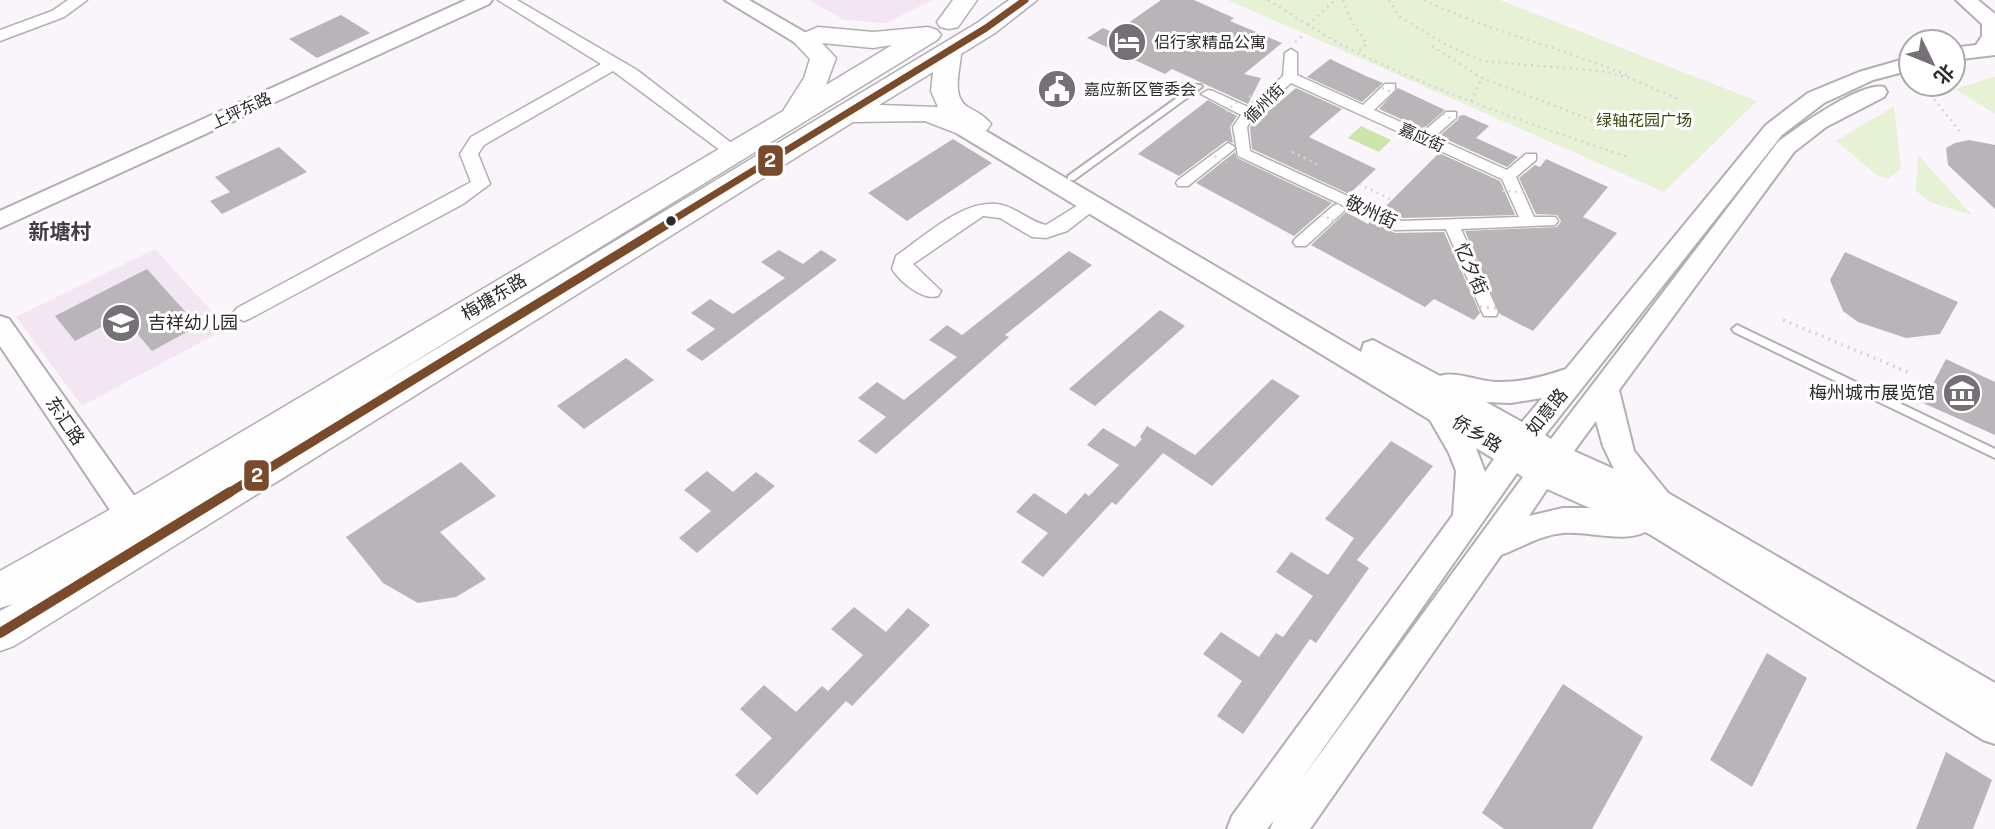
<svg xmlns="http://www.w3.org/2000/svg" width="1995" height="829" viewBox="0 0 1995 829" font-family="'Public Sans','Noto Sans SC',sans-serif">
<rect width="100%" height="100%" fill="#faf5fa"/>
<!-- built -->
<path fill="#f1e6f1" d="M809,0H933L886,23L844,20Z
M155,249L227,328L82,406L16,317Z"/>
<!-- green -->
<path fill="#e6f1d6" d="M1228,0H1500L1757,101L1664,192Z
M1995,77V114L1955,89L1990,78Z
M1894,106L1901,168L1888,179L1878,176L1836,141Z
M1918,155L1972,215L1932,203L1916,191Z"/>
<!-- water -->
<path fill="#cde5ab" d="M1361,126L1391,140L1379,152L1348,138Z"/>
<!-- building -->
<path fill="#b8b4b7" d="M1161,0H1194L1234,18L1230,21L1282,43L1244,74L1261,78L1248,104L1172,69L1165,74L1087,38L1103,28L1114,33Z
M341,15L370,33L317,58L289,39Z
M1330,59L1366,76L1383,83L1362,102L1307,77Z
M1296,88L1342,109L1309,137L1376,169L1349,194L1252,149L1250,127Z
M1398,88L1445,110L1423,129L1379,109Z
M1208,100L1237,116L1230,127L1233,143L1226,141L1179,176L1138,154Z
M1464,115L1489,126L1476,138L1518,157L1507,167L1439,136L1458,120L1459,116Z
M953,139L992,163L907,221L868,193Z
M1969,140L1995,145V209L1948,165L1946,148L1955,143Z
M279,147L307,172L222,214L210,201L230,192L215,177Z
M1235,152L1237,158L1332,203L1294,236L1196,183Z
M1439,153L1500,181L1515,215L1403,218L1383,209Z
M1546,159L1608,187L1583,217L1617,233L1533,331L1500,314L1465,231L1557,227L1561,221L1557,215L1536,214L1519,178L1535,165L1540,167Z
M1346,212L1368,224L1371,221L1395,233L1444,232L1480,313L1474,320L1434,299L1425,307L1311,245Z
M779,250L803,264L821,250L837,260L702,361L686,350L715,329L691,313L710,299L733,314L785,278L761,262Z
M1069,251L1092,265L1005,335L1009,337L876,454L858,441L886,417L858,398L877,382L904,400L957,357L929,340L947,325L962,335Z
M1845,252L1958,302L1940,334L1906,338L1858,322L1843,311L1830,280Z
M147,269L198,326L152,351L122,316L75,341L55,316Z
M1160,310L1185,326L1095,406L1069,389Z
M626,358L654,380L584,429L557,406Z
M1946,359L1995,382V435L1923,403Z
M1272,379L1300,396L1212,486L1163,453L1116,505L1112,502L1043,577L1021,562L1048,533L1016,512L1034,493L1066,514L1085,493L1089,496L1119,465L1087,445L1103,428L1135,447L1142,439L1140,437L1147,426L1195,455Z
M1391,441L1433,466L1357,560L1369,568L1316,643L1310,639L1243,734L1217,716L1242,681L1203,654L1221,632L1259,657L1276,633L1283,637L1313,596L1276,572L1291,552L1328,575L1354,538L1325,519Z
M461,462L496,496L440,532L486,579L456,597L418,603L383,583L346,537Z
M707,471L733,492L756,472L775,486L697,553L679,538L711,511L684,490Z
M854,607L886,632L908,608L930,625L852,706L846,701L757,795L735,775L772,738L740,709L764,685L796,712L822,686L828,691L863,655L831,629Z
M1767,653L1807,678L1752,787L1710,760Z
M1563,684L1643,737L1592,829H1504L1482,813Z
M1946,752L1992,780L1973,829H1916Z"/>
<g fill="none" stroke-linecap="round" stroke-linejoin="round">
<!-- service casing -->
<g stroke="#b2aeb1" stroke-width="4">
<path id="service" d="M1195,85H1201L1202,87L1074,180H1068V176Z
M1737,325L1995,449V458L1734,332L1732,329Z"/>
</g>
<!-- pedestrian casing -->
<g stroke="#b2aeb1" stroke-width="3">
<path id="pedestrian" d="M1291,49L1297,53V75L1363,105L1385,84H1395V90L1374,110L1423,132L1446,112H1456V118L1434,137L1507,170L1526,154H1536V160L1516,177L1534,217H1555L1558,221L1555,225L1461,229L1498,312L1496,316H1484L1482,312L1446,229L1395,230L1238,156L1233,127L1241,115L1201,94L1208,90L1213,91L1248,107L1283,76L1285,53ZM1291,83L1502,179L1519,217L1402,221L1250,151L1247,127L1254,116Z
M1228,143L1235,147L1233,150L1188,186H1178L1176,183L1178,180Z
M1338,204L1345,209L1343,212L1306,246H1296L1293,242L1296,238L1333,206Z"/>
</g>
<!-- minor casing -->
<g stroke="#b2aeb1" stroke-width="3">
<path id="minor" d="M68,0H87L64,17L0,41V30L52,11Z
M498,0H517L637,70L743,152L740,156H728L613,71L484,145L478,154L490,184L463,204L251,318L244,321L237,318L233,313L237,308L471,182L460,154L471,137L601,64Z
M1091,197L1098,199L1101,203L1098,207L1067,231L1046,238L1032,237L1000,218L983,216L913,264L941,291L938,296C923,301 900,282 892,269L896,256C924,237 966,196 1002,205C1018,209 1031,222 1046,225Z"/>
</g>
<!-- tertiary casing -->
<g stroke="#b2aeb1" stroke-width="4">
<path id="tertiary" d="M466,0H492L489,4L0,228V211Z
M725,0H749L813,37L816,41L813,45H799Z
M1956,0H1978L1995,14V55L1953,60V48L1976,45L1982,36V24Z
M1911,57V70L1873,80L1824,103L1782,135L1545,435L1551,439L1778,142C1798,127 1860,82 1884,87L1887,92L1884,97L1826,127L1794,152L1619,390L1634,451L1668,493L1995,683V744L1983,740L1651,535L1645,532C1623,543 1589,531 1563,533C1540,535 1523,547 1501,555L1310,829H1270L1274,820L1267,829H1227L1232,816L1453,515L1456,471L1449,453L1430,420L958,134L955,129L958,124H974L1361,352L1364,343L1373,340L1440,376C1456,371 1478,381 1495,382C1520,383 1543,377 1566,369L1766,125L1808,93L1859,72ZM1542,398L1522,422L1486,402L1511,403ZM1596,421L1603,446L1614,469L1574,451ZM1476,448L1494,459L1485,472ZM1517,473L1523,477L1301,780ZM1547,489L1590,508H1563L1529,516Z
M0,316L9,319L142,507L146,516L142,525L131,529L120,525L0,346Z"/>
</g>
<!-- primary casing -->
<g stroke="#b2aeb1" stroke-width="3">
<path id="primary" d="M953,0H977L958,27L949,29L940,27L937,22Z
M1009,0H1037L995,33L961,54C960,71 951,97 968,107C977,112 985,116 991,124L987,130L966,137L925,121L853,122L14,646L0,651V611L13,604L0,608V571L118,505L783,111L804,78L810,59L793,41L797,36L818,27L873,32L928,27L937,30L941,35L937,40L373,387L977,23ZM822,43L873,48L892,45L826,85L836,58ZM933,72L931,91L938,107L879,105Z"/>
</g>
<!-- path-far1 -->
<path stroke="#d7d4d7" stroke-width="2.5" stroke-dasharray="2 4.5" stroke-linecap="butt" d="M1268,0C1298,18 1328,39 1360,54C1446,95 1538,127 1628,157
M1343,0L1349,17L1367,44L1357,53
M1389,0L1400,17L1447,45L1482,61L1601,71L1630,78L1680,100
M1424,0C1491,32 1563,48 1631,77
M1308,25L1335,0
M1295,42L1304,35
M1432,46L1482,78L1602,124
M1926,89L1961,133
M1471,101L1482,78
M1292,152L1321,166
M1359,184L1392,200"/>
<!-- path -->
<path stroke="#d7d4d7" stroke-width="3.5" stroke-dasharray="2 5" stroke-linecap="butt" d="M1783,320L1910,373"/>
<!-- service -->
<use href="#service" fill="#fefefe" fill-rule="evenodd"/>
<!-- pedestrian -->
<use href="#pedestrian" fill="#fefefe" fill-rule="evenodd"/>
<!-- minor -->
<use href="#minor" fill="#fefefe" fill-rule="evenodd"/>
<!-- tertiary -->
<use href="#tertiary" fill="#fefefe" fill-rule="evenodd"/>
<!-- primary -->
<use href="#primary" fill="#fefefe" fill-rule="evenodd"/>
<!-- path-bridge-far1 -->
<path stroke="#d7d4d7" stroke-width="2.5" stroke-dasharray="2 4.5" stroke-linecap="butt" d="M1382,88L1391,92
M1249,96L1274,107
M1226,112L1239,100
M1443,114L1457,122
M1209,153L1227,163
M1502,191L1526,192
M1321,215L1336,221"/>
<!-- path-bridge -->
<path stroke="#d7d4d7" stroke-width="3.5" stroke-dasharray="2 5" stroke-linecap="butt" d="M1332,220L1337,222
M1455,250L1468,247
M1480,307L1497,308"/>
<!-- bus-1-far2 casing -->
<g stroke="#fff" stroke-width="11">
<path id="bus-1-far2" d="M671,221L986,28L1025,0"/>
</g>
<!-- bus-1-far1 casing -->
<g stroke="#fff" stroke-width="14">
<path id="bus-1-far1" d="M227,494L674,220"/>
</g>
<!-- bus-1 casing -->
<g stroke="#fff" stroke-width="16">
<path id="bus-1" d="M0,633L230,492"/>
</g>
<!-- bus-1-far2 -->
<use href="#bus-1-far2" stroke="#7a4b2a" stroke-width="7"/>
<!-- bus-1-far1 -->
<use href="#bus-1-far1" stroke="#7a4b2a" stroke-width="9"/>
<!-- bus-1 -->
<use href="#bus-1" stroke="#7a4b2a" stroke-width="10"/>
</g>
<!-- icons -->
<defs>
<g id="hotel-disc" transform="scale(2.0125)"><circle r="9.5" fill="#757075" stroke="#fff"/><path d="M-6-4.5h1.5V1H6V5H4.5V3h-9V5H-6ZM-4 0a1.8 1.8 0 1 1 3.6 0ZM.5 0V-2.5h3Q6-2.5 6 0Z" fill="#fff"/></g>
<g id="civic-disc" transform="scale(2.0125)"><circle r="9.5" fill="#757075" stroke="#fff"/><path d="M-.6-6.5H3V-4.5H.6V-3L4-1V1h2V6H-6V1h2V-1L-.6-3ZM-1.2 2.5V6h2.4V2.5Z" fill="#fff"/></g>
<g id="school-disc" transform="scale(2.0125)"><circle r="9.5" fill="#757075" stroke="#fff"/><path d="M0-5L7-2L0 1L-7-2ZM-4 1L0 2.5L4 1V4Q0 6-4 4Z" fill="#fff"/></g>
<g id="museum-disc" transform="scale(2.0125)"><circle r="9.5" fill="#757075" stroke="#fff"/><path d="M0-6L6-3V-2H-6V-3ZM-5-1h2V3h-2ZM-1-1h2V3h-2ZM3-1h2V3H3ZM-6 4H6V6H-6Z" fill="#fff"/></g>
</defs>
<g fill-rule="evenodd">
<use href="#hotel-disc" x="1127" y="42"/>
<use href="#civic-disc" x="1057" y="89"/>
<use href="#school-disc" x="121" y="323"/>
<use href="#museum-disc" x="1962" y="393"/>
</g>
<!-- markers -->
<circle fill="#2d292d" stroke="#fff" stroke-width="2.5" cx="671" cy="221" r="6"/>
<g text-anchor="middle" stroke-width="6" stroke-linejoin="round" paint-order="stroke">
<!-- far-poi labels -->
<g font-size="16" fill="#2d292d" stroke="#fff" text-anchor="start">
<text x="1154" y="48">侣行家精品公寓</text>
<text x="1084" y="95">嘉应新区管委会</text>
</g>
<!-- far-street labels -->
<g font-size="16" fill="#2d292d" stroke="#fff">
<text transform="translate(1264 103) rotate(-45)" y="6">循州街</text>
<text transform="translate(241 110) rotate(-25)" y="6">上坪东路</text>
<text transform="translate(1422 137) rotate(24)" y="6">嘉应街</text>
</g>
<!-- far-park labels -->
<g font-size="16" fill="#344a0d" stroke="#fff">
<text x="1644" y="126">绿轴花园广场</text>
</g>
<!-- street labels -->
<g font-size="18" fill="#2d292d" stroke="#fff">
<text transform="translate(1371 212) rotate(24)" y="6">敬州街</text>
<text transform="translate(1471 269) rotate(66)" y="6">忆夕街</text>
<text transform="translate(494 297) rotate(-31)" y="6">梅塘东路</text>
<text transform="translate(1547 412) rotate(-51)" y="6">如意路</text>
<text transform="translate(65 421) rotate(56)" y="6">东汇路</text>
<text transform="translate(1477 434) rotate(31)" y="6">侨乡路</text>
</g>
<!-- poi labels -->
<g font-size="18" fill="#2d292d" stroke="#fff" text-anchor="start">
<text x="148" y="329">吉祥幼儿园</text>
<text x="1935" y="399" text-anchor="end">梅州城市展览馆</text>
</g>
<!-- quarter labels -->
<g font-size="21" font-weight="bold" fill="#453c44" stroke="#fff">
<text x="60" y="239">新塘村</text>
</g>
</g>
<g stroke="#fff" stroke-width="2.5">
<rect x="757" y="144" width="27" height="33" rx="7" fill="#7a4b2a"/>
<rect x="243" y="459" width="27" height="33" rx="7" fill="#7a4b2a"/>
</g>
<g font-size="19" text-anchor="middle" font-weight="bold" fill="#fff">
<text x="770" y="167">2</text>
<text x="257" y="482">2</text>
</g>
<!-- north arrow -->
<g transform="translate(1932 63) rotate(133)"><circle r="33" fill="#ffffff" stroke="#aba9ab" stroke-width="2"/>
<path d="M0-5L12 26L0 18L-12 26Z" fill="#757075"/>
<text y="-10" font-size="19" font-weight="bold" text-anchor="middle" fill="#2d292d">北</text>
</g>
</svg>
